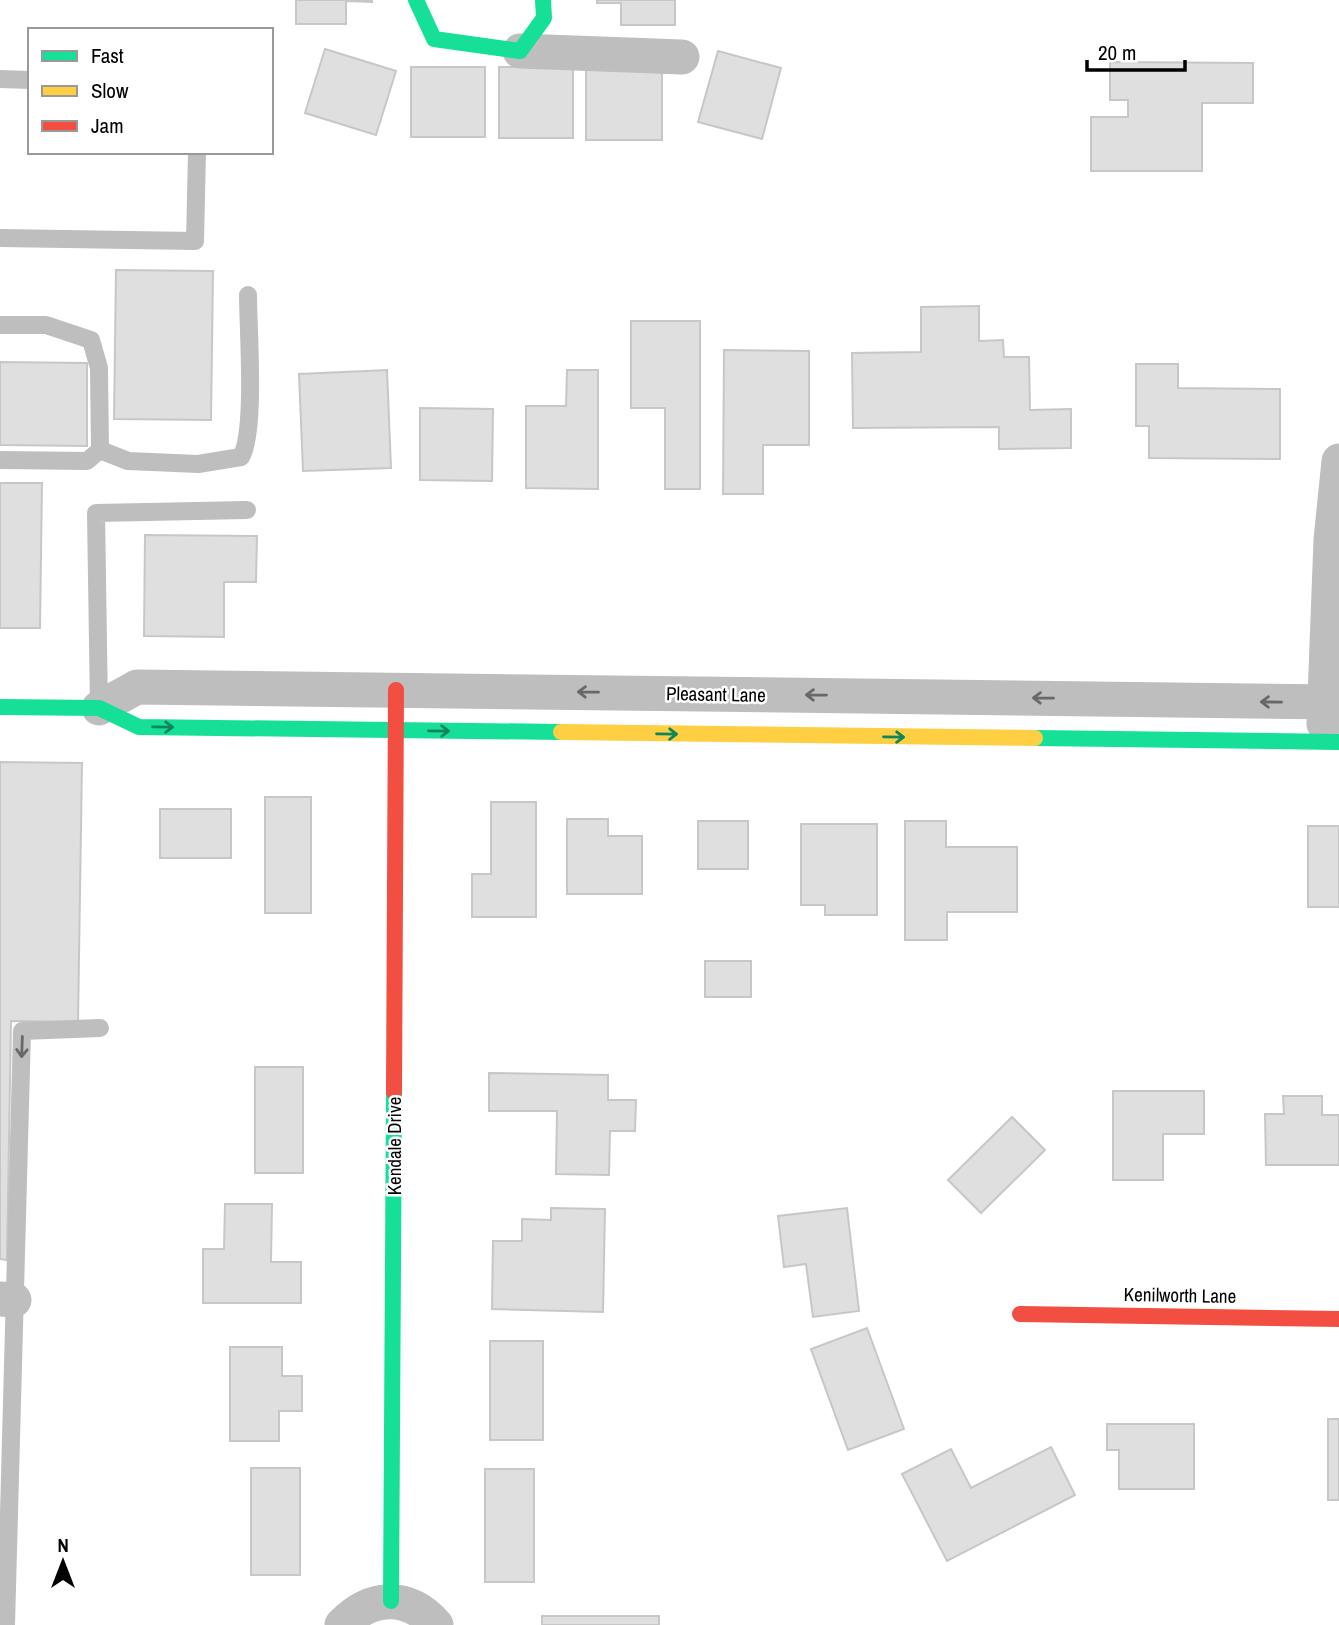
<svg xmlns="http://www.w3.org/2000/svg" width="1339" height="1625" viewBox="0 0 1339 1625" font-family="'Archivo Narrow',sans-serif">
<rect width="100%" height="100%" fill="#fff"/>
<!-- building -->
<path fill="#dfdfdf" stroke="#c7c7c7" stroke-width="2" d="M296,0H372V2L346,1V24H296Z
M597,0H675V25H621V3H597Z
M325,49L396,71L376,135L305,113Z
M718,51L781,68L762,139L698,122Z
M1110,62L1253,63V103H1202V171H1091V117H1128V100H1110Z
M411,67H485V137H411Z
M499,67H573V138H499Z
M586,69H662V140H586Z
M116,270L213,271L211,420L114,419Z
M979,306V341L1003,340L1004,357H1029L1030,410L1071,409V448L999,449V427L853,428L852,353L921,352V307Z
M631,321H700V489H665V408H631Z
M724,350L809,351V445H763V494H723Z
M0,362L87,363V446L0,445Z
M1136,364H1178V388L1280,389V459L1149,458V426H1136Z
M387,370L391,468L303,471L299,374Z
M567,370H598V489L526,488V406H566Z
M420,408L493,409L492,481L420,480Z
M0,483H42L40,628H0Z
M145,535L257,536L256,582H224V637L144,636Z
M0,762L82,763L78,1022L11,1021L7,1260L0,1259Z
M265,797H311V913H265Z
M491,802H536V917H472V874H491Z
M160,809H231V858H160Z
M567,819H608V836H642V894H567Z
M698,821H748V869H698Z
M905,821H946V847H1017V912H947V940H905Z
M801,824H877V915H825V905H801Z
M1308,826H1339V907H1308Z
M705,961H751V997H705Z
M255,1067H303V1173H255Z
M489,1073L608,1075V1100H636L635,1131H610L609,1175L556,1174L557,1111H489Z
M1113,1091H1204V1134H1163V1180H1113Z
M1283,1096H1322V1115H1339V1165H1266L1265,1114H1284Z
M1012,1117L1045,1150L981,1213L948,1180Z
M225,1204H272L271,1262H301V1303H203V1249H224Z
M551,1208L605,1209L603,1312L492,1309L493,1241H522V1219L551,1220Z
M847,1208L859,1311L813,1317L806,1264L784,1267L778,1216Z
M867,1328L904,1429L848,1450L811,1349Z
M490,1341H543V1440H490Z
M230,1347H282V1376H302V1411H279V1441H230Z
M1328,1419H1339V1500H1328Z
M1107,1424H1194V1489H1119V1450H1107Z
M1051,1447L1075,1495L947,1561L902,1474L951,1449L971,1488Z
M251,1468H300V1575H251Z
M485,1469H534V1582H485Z
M542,1616H659V1625H542Z"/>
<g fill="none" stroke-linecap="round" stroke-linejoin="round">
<!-- lane -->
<path stroke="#bebebe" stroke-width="18" d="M0,79L30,80
M0,238L195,241L197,152
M0,325H46L91,340L99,368L100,450L87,461L0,460
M100,450L128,461L198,464L241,457C256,432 248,329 248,295
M99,708L96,513L247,510
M6,1625L22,1031L100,1028"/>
<!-- street -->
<path stroke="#bebebe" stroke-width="35" d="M520,51L682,57
M99,708L137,687L1339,702
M1324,724L1331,540L1339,461
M0,1299L14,1300
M342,1625C371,1595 408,1593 436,1625"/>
<!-- fast -->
<path stroke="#16e098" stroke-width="16" d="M416,0L434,39L520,51L544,18L543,0
M0,707L99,708L139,727L561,732
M1035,738L1339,742
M391,1601L394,1092"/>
<!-- slow -->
<path stroke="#ffcf43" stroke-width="16" d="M561,732L1035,738"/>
<!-- jam -->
<path stroke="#f24e42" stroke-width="16" d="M394,1092L396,690
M1020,1314L1339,1319"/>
</g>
<!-- one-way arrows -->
<defs><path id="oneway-shaft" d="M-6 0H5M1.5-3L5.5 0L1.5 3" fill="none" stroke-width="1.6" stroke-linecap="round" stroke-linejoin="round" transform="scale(1.75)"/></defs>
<g stroke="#686868">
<use href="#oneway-shaft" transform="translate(588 692) rotate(-179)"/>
<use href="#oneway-shaft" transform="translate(816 695) rotate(-179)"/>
<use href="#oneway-shaft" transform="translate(1043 698) rotate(-179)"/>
<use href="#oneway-shaft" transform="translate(1271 702) rotate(-179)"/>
<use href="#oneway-shaft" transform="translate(22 1047) rotate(92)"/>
</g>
<g stroke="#0d865b">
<use href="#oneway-shaft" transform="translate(163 727) rotate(1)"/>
<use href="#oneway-shaft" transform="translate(439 731) rotate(1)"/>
<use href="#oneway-shaft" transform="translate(667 734) rotate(1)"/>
<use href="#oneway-shaft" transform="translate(894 737) rotate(1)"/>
</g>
<g text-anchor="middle" stroke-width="5" stroke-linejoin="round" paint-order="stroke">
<!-- street labels -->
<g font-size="19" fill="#000" stroke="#fff">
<text transform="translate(716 694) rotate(1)" y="7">Pleasant Lane</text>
<text transform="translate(394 1146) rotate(-90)" y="7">Kendale Drive</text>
<text transform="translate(1180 1295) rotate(1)" y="7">Kenilworth Lane</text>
</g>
</g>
<!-- legend -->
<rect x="28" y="28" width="245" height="126" fill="#ffffff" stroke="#999999" stroke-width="2"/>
<rect x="42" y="51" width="35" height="10" fill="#16e098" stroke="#999999" stroke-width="2"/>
<text x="91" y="63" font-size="21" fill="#000000">Fast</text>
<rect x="42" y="86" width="35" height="10" fill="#ffcf43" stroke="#999999" stroke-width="2"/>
<text x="91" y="98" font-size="21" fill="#000000">Slow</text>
<rect x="42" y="121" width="35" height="10" fill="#f24e42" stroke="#999999" stroke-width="2"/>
<text x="91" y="133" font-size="21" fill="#000000">Jam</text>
<!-- north arrow -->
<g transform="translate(63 1562)" stroke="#ffffff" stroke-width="5" paint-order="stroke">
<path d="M0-5L12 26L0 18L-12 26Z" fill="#000000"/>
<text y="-10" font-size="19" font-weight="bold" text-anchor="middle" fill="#000000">N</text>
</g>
<!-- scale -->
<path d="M1087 60v10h98v-10" fill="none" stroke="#000000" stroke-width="3.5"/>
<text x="1098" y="60" font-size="21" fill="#000000" stroke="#ffffff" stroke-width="5" paint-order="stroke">20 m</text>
</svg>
